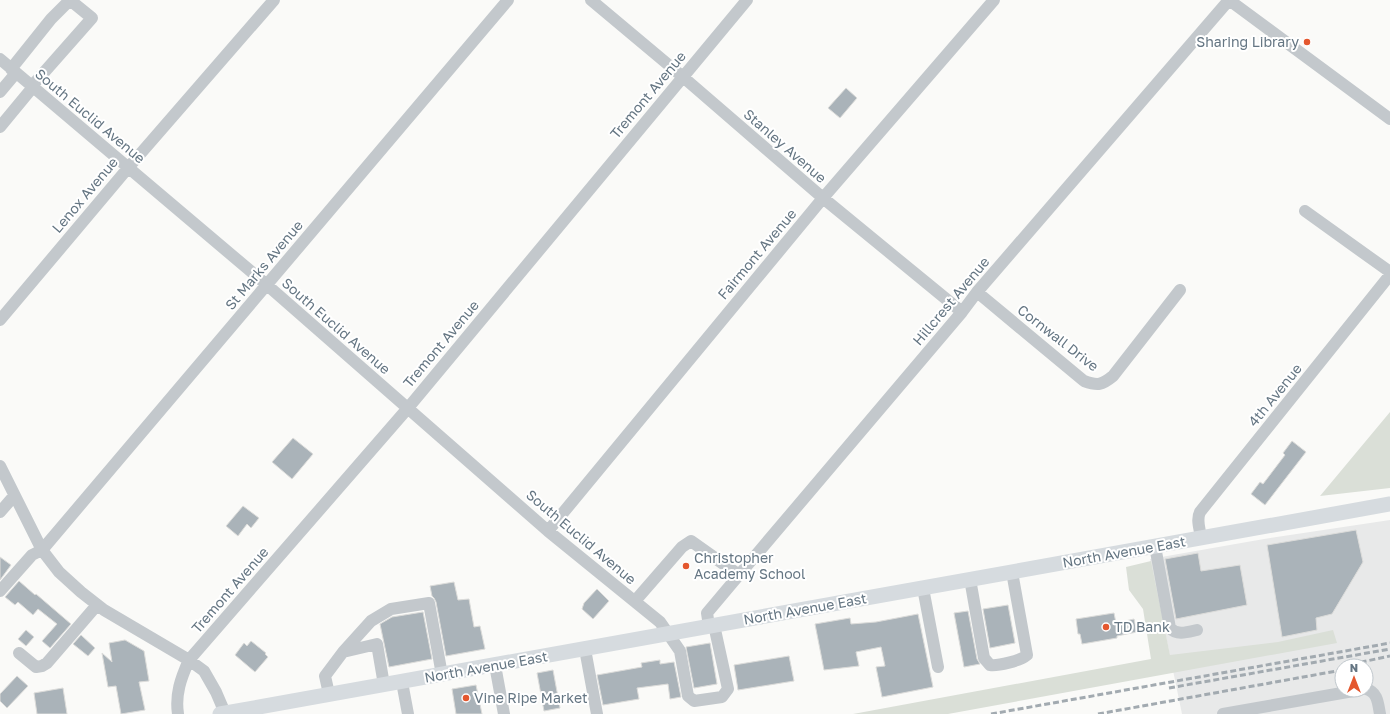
<svg xmlns="http://www.w3.org/2000/svg" width="1390" height="714" viewBox="0 0 1390 714" font-family="'Golos Text',sans-serif">
<rect width="100%" height="100%" fill="#fafaf8"/>
<!-- built -->
<path fill="#e8e9e9" fill-rule="evenodd" d="M1390,520V714H1182L1150,559L1264,539ZM1342,666H1366V690H1342Z"/>
<!-- green -->
<path fill="#dadfd7" d="M1390,412V488L1320,496Z
M1151,561L1170,655L1278,642L1333,630L1337,643L948,714H853L1151,659L1143,609L1129,590L1126,567Z"/>
<!-- building -->
<path fill="#aab3b9" stroke="#dcdcda" d="M846,88L857,98L840,118L828,108Z
M293,438L313,454L292,479L272,462Z
M1292,441L1306,452L1265,505L1251,494L1260,482L1263,484L1285,455L1283,453Z
M243,506L259,518L251,528L247,524L238,536L226,526Z
M1356,530L1363,562L1332,614L1316,618L1317,630L1282,637L1267,545Z
M1198,553L1201,571L1240,565L1247,605L1176,619L1165,559Z
M0,557L11,565L0,580Z
M19,581L35,595L36,594L71,624L50,648L42,641L57,624L38,609L33,615L18,602L15,605L5,597Z
M454,582L458,600L469,599L474,627L480,626L485,649L446,656L436,602L434,598L432,596L430,586Z
M597,589L609,601L593,619L582,609L584,603Z
M1008,605L1015,643L990,648L983,609Z
M968,611L977,659L980,664L964,667L954,613Z
M423,612L432,659L389,667L380,624L392,617Z
M1114,613L1116,623L1134,619L1137,632L1117,636V638L1082,644L1080,634H1078L1076,619Z
M918,614L933,687L882,697L876,667L885,666L881,647L856,652L859,666L824,670L815,624L850,618L851,624L876,622Z
M26,630L34,637L26,646L18,639Z
M81,635L95,648L88,656L73,644Z
M125,640L144,651L149,681L139,682L145,710L121,714L116,686L108,687L102,653L112,662L109,643Z
M251,641L266,653L265,654L268,657L255,672L235,655L244,643L247,646Z
M710,643L717,684L694,688L686,647Z
M789,656L794,681L738,690L734,665Z
M660,660V664L674,662L681,697L670,699L668,684L637,688L639,699L603,705L597,675L642,667L641,663Z
M553,670L560,708L544,711L537,673Z
M17,676L28,686L7,708L0,701V694Z
M476,685L482,714H456L452,689Z
M63,688L67,714H37L34,693Z"/>
<g fill="none" stroke-linecap="round" stroke-linejoin="round">
<!-- minor -->
<path stroke="#c3c8cc" stroke-width="12" d="M591,0L683,77L823,198L962,312
M1229,0L1390,119
M0,59L267,285L548,531L660,622L680,651L688,696L694,701L722,697L728,689L714,625
M11,69L51,19L70,0
M32,86L92,18L70,0
M0,92L16,73
M0,127L33,87
M1305,211L1390,272
M977,292L1084,381C1098,386 1102,385 1113,376L1180,290
M0,320L128,168L274,0
M0,466L42,550L59,572L81,592L104,610L189,660L204,671L216,692L225,713
M0,512L14,496
M548,531L823,198L994,0
M1201,538C1200,529 1196,520 1200,512L1390,275
M1155,546L1170,628C1177,636 1188,632 1197,630
M970,579L984,658L990,665C998,666 1020,661 1027,655L1012,572
M923,588L938,667
M0,591L32,555L42,550L508,0
M635,601L682,547L691,541L739,575
M709,626L707,613L739,575L962,312L977,292L1229,0
M585,649L597,714
M343,652L371,621L391,609L429,603L442,675
M19,653L36,667L42,666L47,663L97,605
M495,665L504,714
M402,682L408,714
M1366,689C1378,692 1378,704 1380,714
M329,694L325,676L343,652L377,644L384,685
M178,714C175,694 181,678 189,660L408,408L747,0
M1223,714L1359,690"/>
<!-- major -->
<path stroke="#d6dbdf" stroke-width="15" d="M220,714L1390,504"/>
<!-- rail -->
<path stroke="#a2aab0" stroke-width="3" stroke-dasharray="6 3" stroke-linecap="butt" d="M1343,666L1390,656
M1169,688L1390,649
M991,714L1390,643
M1098,714L1342,670"/>
</g>
<!-- markers -->
<g fill="#e4572e" stroke="#fff" stroke-width="1.5">
<circle cx="1307" cy="42" r="4"/>
<circle cx="686" cy="566" r="4"/>
<circle cx="1106" cy="627" r="4"/>
<circle cx="466" cy="698" r="4"/>
</g>
<g text-anchor="middle" stroke-width="4" stroke-linejoin="round" paint-order="stroke">
<!-- poi labels -->
<g font-size="14" fill="#657683" stroke="#fff" text-anchor="start">
<text x="1299" y="47" text-anchor="end">Sharing Library</text>
<text x="694" y="563">Christopher<tspan x="694" dy="16">Academy School</tspan></text>
<text x="1114" y="632">TD Bank</text>
<text x="474" y="703">Vine Ripe Market</text>
</g>
<!-- street labels -->
<g font-size="14" fill="#657683" stroke="#fff">
<text transform="translate(648 95) rotate(-50)" y="5">Tremont Avenue</text>
<text transform="translate(90 116) rotate(40)" y="5">South Euclid Avenue</text>
<text transform="translate(785 146) rotate(41)" y="5">Stanley Avenue</text>
<text transform="translate(85 195) rotate(-50)" y="5">Lenox Avenue</text>
<text transform="translate(757 254) rotate(-50)" y="5">Fairmont Avenue</text>
<text transform="translate(264 265) rotate(-50)" y="5">St Marks Avenue</text>
<text transform="translate(951 301) rotate(-50)" y="5">Hillcrest Avenue</text>
<text transform="translate(336 326) rotate(41)" y="5">South Euclid Avenue</text>
<text transform="translate(1058 338) rotate(38)" y="5">Cornwall Drive</text>
<text transform="translate(441 344) rotate(-50)" y="5">Tremont Avenue</text>
<text transform="translate(1275 395) rotate(-51)" y="5">4th Avenue</text>
<text transform="translate(581 537) rotate(40)" y="5">South Euclid Avenue</text>
<text transform="translate(1124 552) rotate(-10)" y="5">North Avenue East</text>
<text transform="translate(230 590) rotate(-49)" y="5">Tremont Avenue</text>
<text transform="translate(805 609) rotate(-10)" y="5">North Avenue East</text>
<text transform="translate(486 667) rotate(-10)" y="5">North Avenue East</text>
</g>
</g>
<!-- north arrow -->
<g transform="translate(1354 678)"><circle r="19" fill="#ffffff" stroke="#c1c8cd"/>
<path d="M0-3L7 15L0 10L-7 15Z" fill="#e4572e"/>
<text y="-6" font-size="11" font-weight="bold" text-anchor="middle" fill="#657683">N</text>
</g>
</svg>
